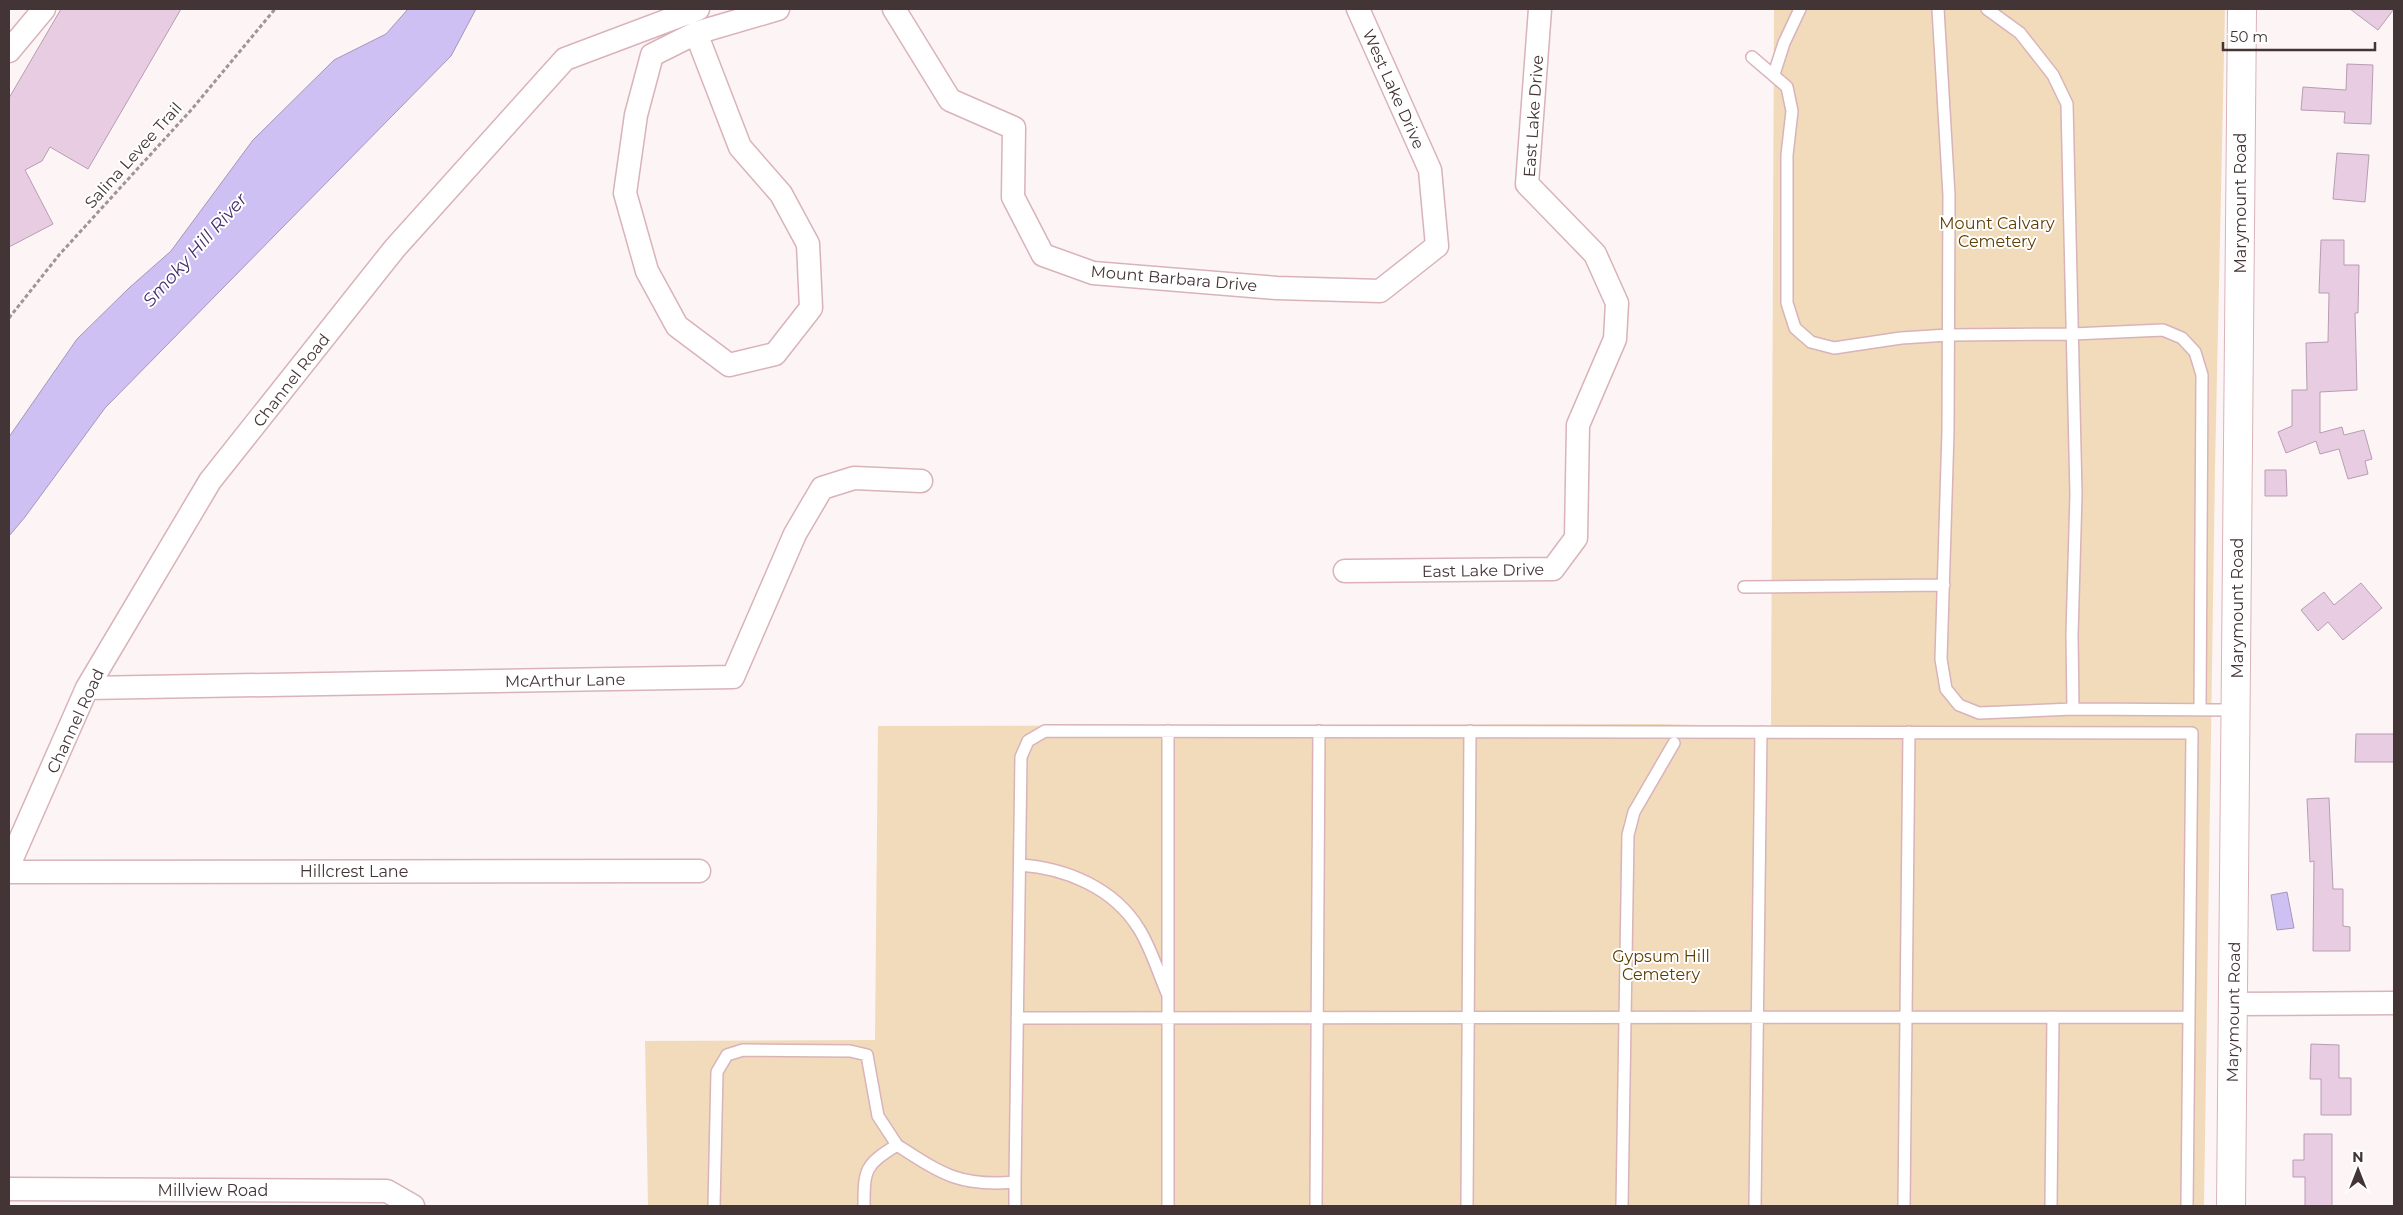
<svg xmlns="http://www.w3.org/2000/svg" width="2403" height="1215" viewBox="0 0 2403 1215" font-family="Montserrat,sans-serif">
<rect width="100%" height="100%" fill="#fcf4f5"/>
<!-- green -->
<path fill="#f1dbbb" d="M1774,9H2225L2215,467L2204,1206H648L645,1041L875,1040L878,726L1661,724L1771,727Z"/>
<!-- water -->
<path fill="#cfc0f3" stroke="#a596ba" d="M408,9H476L451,56L105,408L25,517L9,536V437L77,339L129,288L171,251L253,140L334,60L386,34Z
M2287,892L2294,928L2277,930L2271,895Z"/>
<!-- building -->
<path fill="#e8cce2" stroke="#b89db2" d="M61,9H181L88,169L50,147L42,161L25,170L53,224L9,247V98Z
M2350,9H2394L2378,30Z
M2347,64L2373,65L2371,124L2344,123L2345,112L2301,110L2303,87L2346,90Z
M2337,153L2369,155L2365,202L2333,199Z
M2321,240H2344V265H2359L2358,313H2355L2357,390L2320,392V433L2342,427L2344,435L2364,430L2372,459L2365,461L2368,474L2348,479L2339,449L2320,454L2316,441L2286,453L2278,432L2292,426V390H2307L2306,343L2328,342L2329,293H2319Z
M2265,470H2286L2287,496H2265Z
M2361,583L2382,608L2343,640L2328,622L2318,631L2301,610L2324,592L2334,605Z
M2356,734H2394V762H2355Z
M2329,798L2333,889H2343V926L2350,927V951H2313L2314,861L2310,862L2307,799Z
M2311,1044L2339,1045V1078H2351V1115H2321V1079H2310Z
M2304,1134H2332V1206H2305V1177H2293V1160H2304Z"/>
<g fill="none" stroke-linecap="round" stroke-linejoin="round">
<!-- lane casing -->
<g stroke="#d9b3b9" stroke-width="14">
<path id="lane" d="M1938,9L1949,195L1948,432L1941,659L1946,689L1959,705L1979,713L2073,709
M1987,9L2020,33L2053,75L2067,104L2076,494L2072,635L2073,709L2236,710
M1752,57L1787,87L1792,111L1787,155V303L1795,328L1811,342L1834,348L1901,338L1948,335L2073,334L2163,330L2182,338L2195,352L2202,375L2200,710
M1774,74L1784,43L1800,9
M1744,587L1944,585
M1168,731V1206
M1020,865C1066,868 1114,888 1139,929C1151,948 1158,972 1167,993
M1017,1018L2189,1017
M714,1206L717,1072L727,1055L743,1050L850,1051L867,1055L878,1116L897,1145
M864,1206C864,1169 865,1165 897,1145C942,1174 960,1187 1015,1182L1021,757L1028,741L1045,731L2192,733L2187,1206
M1015,1206V1182
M1316,1206L1319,731
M1467,1206L1470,731
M1622,1206L1628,835L1634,812L1674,743
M1755,1206L1761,732
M1904,1206L1909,732
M2051,1206L2053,1017"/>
</g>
<!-- street casing -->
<g stroke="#d9b3b9" stroke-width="25">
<path id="street" d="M894,9L950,100L1014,128L1013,197L1043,255L1093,273L1277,288L1380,291L1437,246L1430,170L1358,9
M696,33L740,147L781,194L808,244L811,308L775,354L729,365L677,326L647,271L625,193L636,115L652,55Z
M696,33L778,9
M9,51L44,9
M1345,571L1553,569L1576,538L1578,425L1615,339L1617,303L1595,254L1527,184L1540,9
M87,688L733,677L795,534L822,488L854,478L921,481
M9,865L87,688L210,481L395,248L565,59L698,9
M9,872L699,871
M2233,1004L2394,1003
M9,1189L387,1191L413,1206"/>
</g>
<!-- secondary casing -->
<g stroke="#d9b3b9" stroke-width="30">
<path id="secondary" d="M2231,1206L2242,9"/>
</g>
<!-- path -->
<path stroke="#a09496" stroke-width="3" stroke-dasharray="4 2.5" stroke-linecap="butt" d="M9,318L59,255L192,109L275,9"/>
<!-- lane -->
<use href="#lane" stroke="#fff" stroke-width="11"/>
<!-- street -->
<use href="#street" stroke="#fff" stroke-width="22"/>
<!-- secondary -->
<use href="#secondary" stroke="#fff" stroke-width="28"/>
</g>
<g text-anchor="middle" stroke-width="4" stroke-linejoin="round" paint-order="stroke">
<!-- street labels -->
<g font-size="16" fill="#433436" stroke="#fff">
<text transform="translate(1394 89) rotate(66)" y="6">West Lake Drive</text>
<text transform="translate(1533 116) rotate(-86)" y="6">East Lake Drive</text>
<text transform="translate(133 155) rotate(-48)" y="6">Salina Levee Trail</text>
<text transform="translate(2240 203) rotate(-90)" y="6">Marymount Road</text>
<text transform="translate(1174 278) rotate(5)" y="6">Mount Barbara Drive</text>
<text transform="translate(291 380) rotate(-52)" y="6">Channel Road</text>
<text transform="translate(1483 570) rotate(-1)" y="6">East Lake Drive</text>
<text transform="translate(2237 608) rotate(-90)" y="6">Marymount Road</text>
<text transform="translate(565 680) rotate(-1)" y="6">McArthur Lane</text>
<text transform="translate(75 721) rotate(-65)" y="6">Channel Road</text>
<text x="354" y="877">Hillcrest Lane</text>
<text transform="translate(2233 1012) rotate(-89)" y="6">Marymount Road</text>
<text x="213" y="1196">Millview Road</text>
</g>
<!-- park labels -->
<g font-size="16" fill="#5d3d00" stroke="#fff">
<text x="1997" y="229">Mount Calvary<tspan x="1997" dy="18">Cemetery</tspan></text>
<text x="1661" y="962">Gypsum Hill<tspan x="1661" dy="18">Cemetery</tspan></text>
</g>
<!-- water labels -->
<g font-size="18" font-style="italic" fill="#452d6b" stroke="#fff">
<text transform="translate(195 250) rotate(-48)" y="6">Smoky Hill River</text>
</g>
</g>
<!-- border -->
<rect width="2403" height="1215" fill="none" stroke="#433436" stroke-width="20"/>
<!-- north arrow -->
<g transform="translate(2358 1170)" stroke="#ffffff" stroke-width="4" paint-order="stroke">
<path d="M0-4L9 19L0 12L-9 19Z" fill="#433436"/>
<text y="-8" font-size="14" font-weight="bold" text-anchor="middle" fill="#433436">N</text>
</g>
<!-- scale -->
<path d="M2223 42v8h152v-8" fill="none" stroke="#433436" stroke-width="2.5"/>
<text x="2230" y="42" font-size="15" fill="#433436" stroke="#ffffff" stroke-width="4" paint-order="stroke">50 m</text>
</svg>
